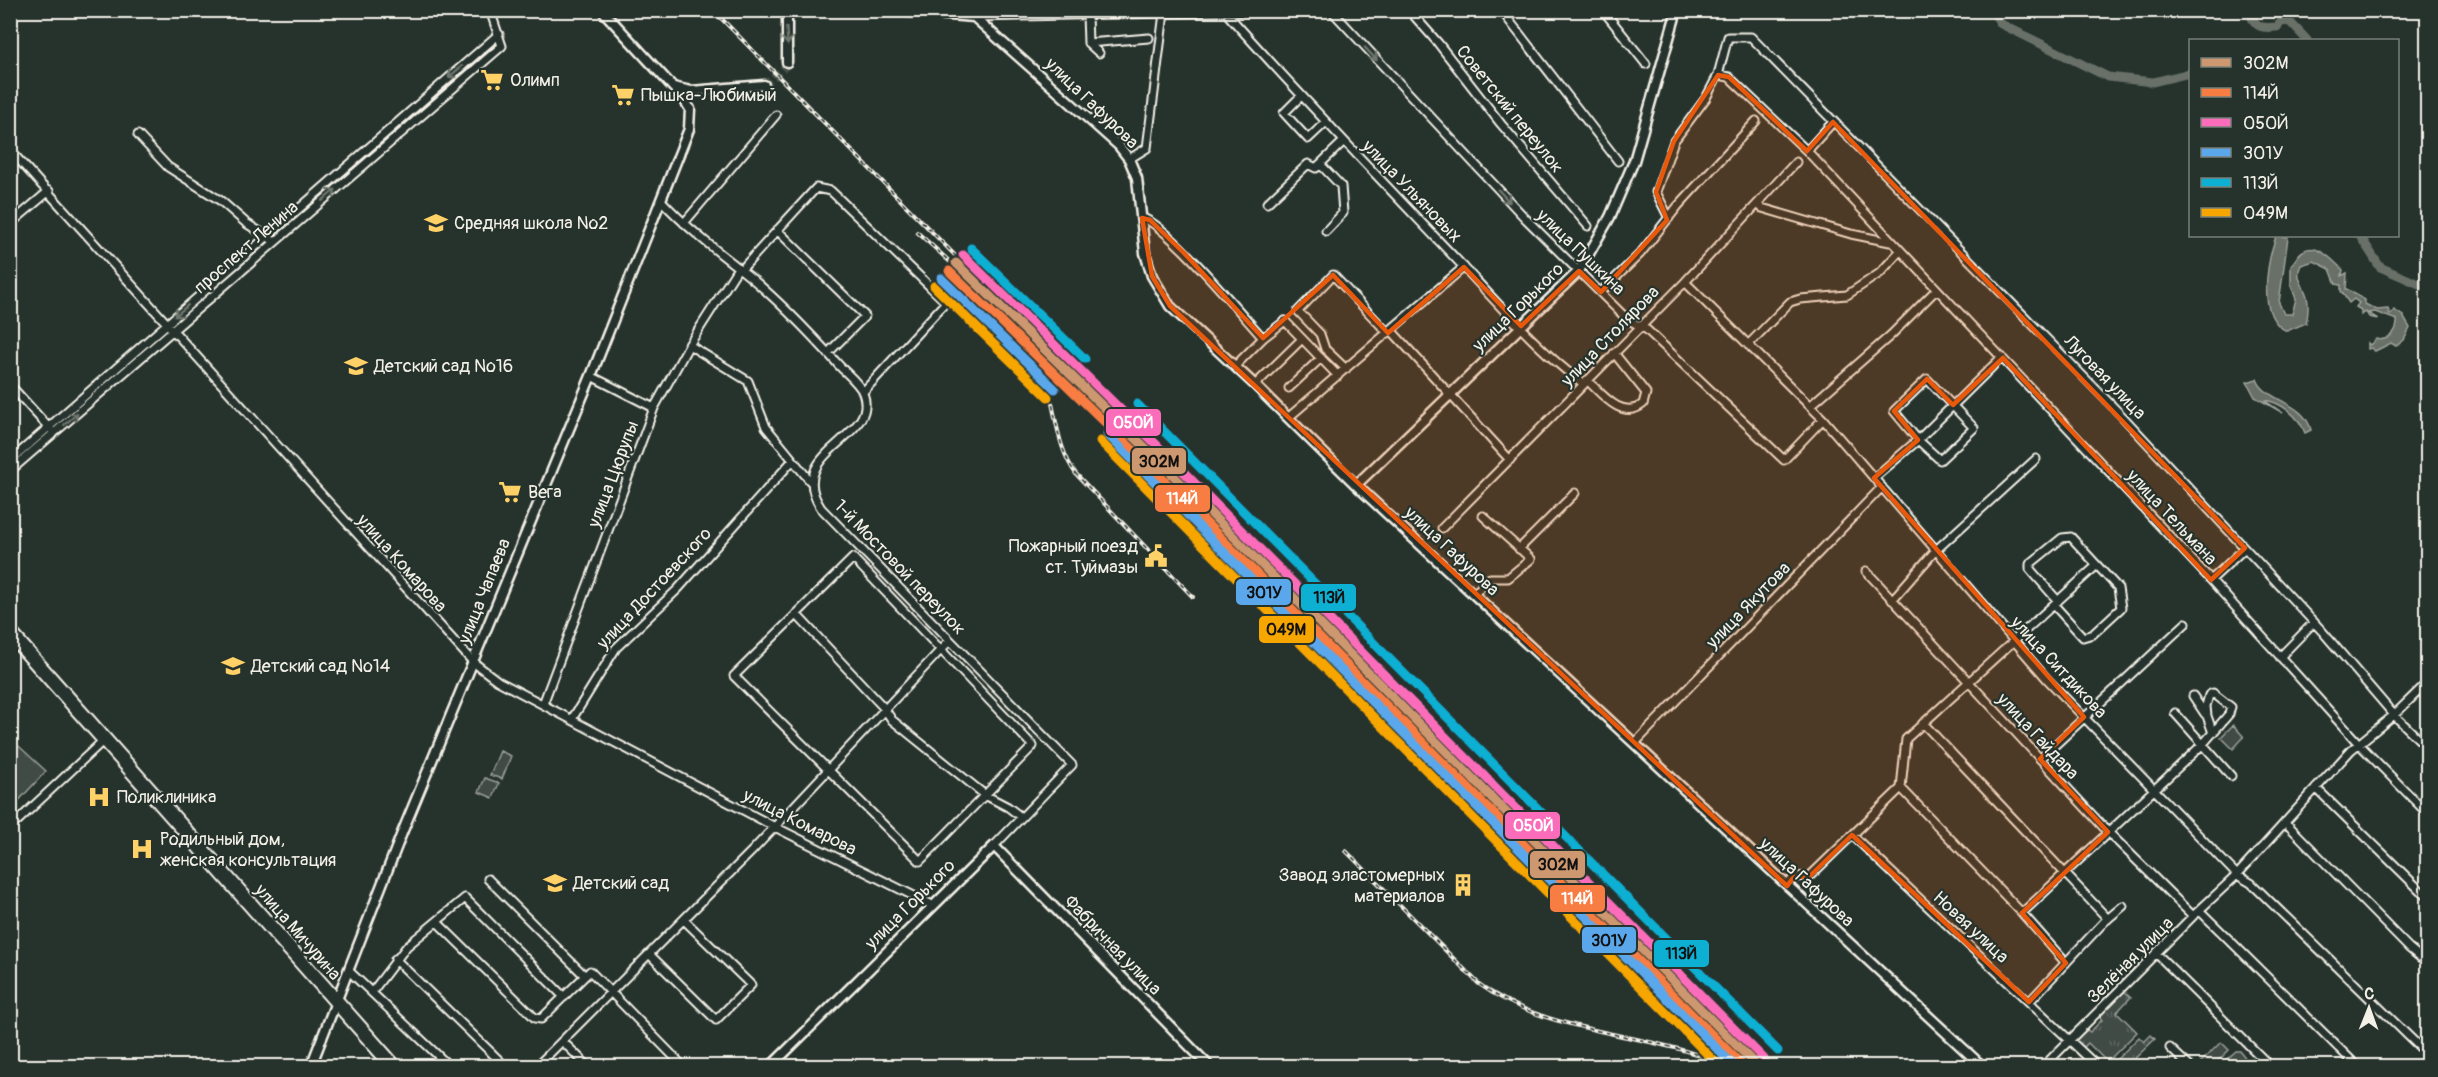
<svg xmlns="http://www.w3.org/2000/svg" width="2438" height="1077" viewBox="0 0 2438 1077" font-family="Pangolin,sans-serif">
<defs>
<pattern id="grass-tufts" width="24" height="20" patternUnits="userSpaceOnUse" patternTransform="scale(1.5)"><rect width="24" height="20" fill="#414b45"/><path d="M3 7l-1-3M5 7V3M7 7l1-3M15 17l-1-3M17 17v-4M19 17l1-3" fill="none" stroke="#5d6560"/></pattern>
</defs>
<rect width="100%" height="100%" fill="#26332d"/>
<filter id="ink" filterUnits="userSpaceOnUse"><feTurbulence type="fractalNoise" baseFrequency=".0167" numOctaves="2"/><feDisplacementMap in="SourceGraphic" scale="12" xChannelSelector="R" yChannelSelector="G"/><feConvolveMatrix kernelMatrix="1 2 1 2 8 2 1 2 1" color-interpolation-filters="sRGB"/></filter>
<g filter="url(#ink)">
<!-- grass -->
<path fill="url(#grass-tufts)" stroke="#9a9e96" stroke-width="1.5" d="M2124,991L2131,997L2117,1012L2137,1032L2107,1062L2088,1043L2082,1049L2074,1041L2087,1030L2090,1032L2102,1020L2099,1016Z
M2151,1035L2155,1039L2127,1066L2111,1065L2139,1037L2144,1042Z"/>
<!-- park -->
<path fill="#414b45" stroke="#9a9e96" stroke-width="1.5" d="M2233,725L2244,737L2233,749L2221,737Z
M10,738L46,771L11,809H10Z
M500,751L511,756L502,779L490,775Z
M485,778L499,783L493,798L479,792Z
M2221,1042L2229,1050L2213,1066H2201L2199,1064Z
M2236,1051H2240L2250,1064L2247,1066H2219Z"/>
<!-- water -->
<path fill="#676f68" stroke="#9fa39b" stroke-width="1.5" d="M2276,236L2288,237L2279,303L2284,314H2292L2296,299L2291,285V265C2295,261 2298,254 2303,251C2317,241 2335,263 2343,270L2342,276L2347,273L2346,289L2365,300V304L2377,310L2388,309L2390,315L2394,310L2403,316L2410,328L2404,340L2396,346L2391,343L2375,351L2371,348L2368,349V343L2370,345L2376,339C2385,342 2398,334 2397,320L2375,312L2368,313L2378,319L2369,317L2366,312L2361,315V310L2356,307L2359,303L2354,299L2349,303L2341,291V285L2336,284L2330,269L2314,261L2301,265C2294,278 2305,286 2307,297C2309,306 2308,315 2306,323L2287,331C2256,317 2267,263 2276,236Z
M2257,379C2264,401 2304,401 2311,430L2305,433C2299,416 2281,402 2264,400L2283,413L2255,397L2247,382Z"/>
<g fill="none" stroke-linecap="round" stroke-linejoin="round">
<!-- river -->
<path stroke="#676f68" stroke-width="9" d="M1992,10L2001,24L2108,77L2153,82L2190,73
M2258,10L2252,18C2258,29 2266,28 2277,27L2282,21L2290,22L2307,40
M2360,236L2380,267L2428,288"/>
<!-- major-tunnel -->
<path stroke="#455049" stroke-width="8" stroke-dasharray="8 4" stroke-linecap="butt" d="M764,85L785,67L787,62"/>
<!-- minor casing -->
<g stroke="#f4f1e8" stroke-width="11">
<path id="minor" d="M1331,10L1526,219L1627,319L1647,330L1784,460L1823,419
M1409,10L1438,43L1501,124L1588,226
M1501,10L1618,161
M1603,10L1646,64
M1229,11V16C1303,99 1380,179 1457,260C1494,299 1540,353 1584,384
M1087,14L1088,43L1149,38
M974,17L1310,10
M1088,43L1099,53
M1718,75L1729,77L1807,151L2211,580L2359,744L2428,814
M1301,96L1284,113L1308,139L1326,122
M138,135L168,167L221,201L246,223L271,239
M10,150L473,662L498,681L775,827L932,905
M1807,151L1833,122
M1129,159L1147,148L1164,13
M1320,164L1341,186L1343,213L1326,231
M661,200C685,226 713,248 740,269C775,296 807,330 836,362C843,371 859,382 863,393C881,439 783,451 821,508L1072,765L994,846
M1267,203L1308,164L1316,168L1344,141
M1758,204L1762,208L1851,234L1890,242
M1142,218C1166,223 1242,315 1263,338L1235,366
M1669,218L1656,192L1674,141L1706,98L1718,75L1728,37H1751L2124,418L2322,631L2394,715L2428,748
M684,223L776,115
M10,224L49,191
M777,230L865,316L828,353
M741,270L816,188L831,191L946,302L863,392
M1685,282L1823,419L2047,679L2237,875L2251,883L2428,1055
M1601,292L1640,254L1678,206L1756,121
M1391,330L1510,460
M1263,338L1285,321L1338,376
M689,345L748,381L766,427L810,481
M1748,345L1790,302L1800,299L1847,295L1880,273L1900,251
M1346,369L1325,349L1320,334L1298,311L1333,275L1388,333
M591,376L654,408
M1927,379L1974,428L1940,460L1918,440L1894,411Z
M1587,380C1602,394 1622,421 1643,404L1646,393L1614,353
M10,385L51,430
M1255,385L1302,339
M1289,388L1321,358
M1810,406L1891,335L1937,289
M1289,417L1464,267
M10,461L499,34
M10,471L502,46L490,10
M1874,478L1918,440L2002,357
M1442,528L1685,282L1796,162
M1519,549L1575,493
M853,558L1033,746L920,861L734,676Z
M1866,571L2108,832L2193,916
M2211,580L2245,548
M1474,594L1490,578H1508L1531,559L1483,516
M1892,600L1935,551L2036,459
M2054,605L2083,637L2093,634L2121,608L2118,588L2071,537L2062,538L2030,564V569L2058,601
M796,614L884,708L892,720L985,795L1008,807L1021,817
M10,628L398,1066
M10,638L389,1066
M2280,657L2314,622
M2193,696L2205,714
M543,704L654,408L689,345L738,268
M2175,713L2231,776
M572,719L616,648L678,589L793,460
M1923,723L2108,919
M1635,743L1882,487
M2040,759L2186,623
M1901,788L2022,913L2066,963
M2316,788L2428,898
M2285,822L2409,948L2421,958L2428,959
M10,828L105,739
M1852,835L2097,1066
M488,879L585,976
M1787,886L1794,877L1810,876L1901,788L1906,739L2096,566
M2200,911L2357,1066
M2022,913L2203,744L2229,714L2231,707L2213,693L2209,695L2206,706L2207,716L2213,733
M437,922L535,1018L541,1019L590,971L683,1066
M649,954L716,1020L751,985L684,920
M2157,954L2270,1066
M395,959L505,1066
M349,971L449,1066
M372,992L407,946L465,898L564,997
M2029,1002L2104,922L2123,906
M562,1041L588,1066
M2170,1048L2189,1066
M537,1066L752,851L950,640
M2044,1066L2193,916L2237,875L2351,750L2394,715L2428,682"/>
</g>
<!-- major casing -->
<g stroke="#f4f1e8" stroke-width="13">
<path id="major" d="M787,10V62
M885,10L974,17L1119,146L1129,159L1137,178L1145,253L1152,276L1170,306L1255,385L1356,485L1982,1066
M673,87L691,91L764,85
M1356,485L1579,271L1610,217L1634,161L1677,10
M311,1066L402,833L591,376L689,129L690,109L683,98L602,10
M771,1066L994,846L1209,1066"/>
</g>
<!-- minor -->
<use href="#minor" stroke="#26332d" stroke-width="7"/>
<!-- major -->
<use href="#major" stroke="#26332d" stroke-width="8"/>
<!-- rail casing -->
<g stroke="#f4f1e8" stroke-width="4">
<path id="rail" d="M713,10L1004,305L1122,419
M917,232L959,270
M988,299C1007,323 1035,349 1045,378C1057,411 1055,445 1076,474L1193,597
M1346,851L1479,984C1552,1037 1647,1030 1727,1066
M1676,997L1747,1066"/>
</g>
<!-- rail -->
<use href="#rail" stroke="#26332d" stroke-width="1.5" stroke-dasharray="4.5" stroke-linecap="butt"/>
<!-- rail-1 casing -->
<g stroke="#26332d" stroke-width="14">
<path id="rail-1" d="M956,263L1159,461L1757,1066"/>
</g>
<!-- rail-2 casing -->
<g stroke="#26332d" stroke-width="14">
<path id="rail-2" d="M949,271L1152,468L1743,1066"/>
</g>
<!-- rail-3 casing -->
<g stroke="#26332d" stroke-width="14">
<path id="rail-3" d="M963,255L1166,454L1764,1059"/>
</g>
<!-- rail-4 casing -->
<g stroke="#26332d" stroke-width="14">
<path id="rail-4" d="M941,278L1055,389
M1107,434L1734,1066"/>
</g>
<!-- rail-5 casing -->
<g stroke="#26332d" stroke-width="14">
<path id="rail-5" d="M971,248L1085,359
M1137,404L1778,1051"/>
</g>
<!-- rail-6 casing -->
<g stroke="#26332d" stroke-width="14">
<path id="rail-6" d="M934,286L1048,397
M1100,441L1719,1066"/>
</g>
<!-- rail-1 -->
<use href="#rail-1" stroke="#cd976f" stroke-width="9"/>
<!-- rail-2 -->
<use href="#rail-2" stroke="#f77d43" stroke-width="9"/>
<!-- rail-3 -->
<use href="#rail-3" stroke="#fb6dba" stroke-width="9"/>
<!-- rail-4 -->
<use href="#rail-4" stroke="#5aa8eb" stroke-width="9"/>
<!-- rail-5 -->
<use href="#rail-5" stroke="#0dafd3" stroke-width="9"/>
<!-- rail-6 -->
<use href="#rail-6" stroke="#f7a600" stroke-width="9"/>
</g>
<!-- one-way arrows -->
<defs><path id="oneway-shaft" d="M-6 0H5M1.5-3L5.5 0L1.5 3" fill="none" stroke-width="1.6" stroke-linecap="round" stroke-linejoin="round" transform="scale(1.5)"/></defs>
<g stroke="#6e766e">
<use href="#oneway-shaft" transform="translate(787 36) rotate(86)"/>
<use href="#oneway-shaft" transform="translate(1371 54) rotate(47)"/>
<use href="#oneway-shaft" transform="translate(455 72) rotate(139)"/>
<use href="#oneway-shaft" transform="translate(329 195) rotate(-41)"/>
<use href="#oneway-shaft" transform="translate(1504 196) rotate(47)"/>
<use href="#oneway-shaft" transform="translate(181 311) rotate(139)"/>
<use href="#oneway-shaft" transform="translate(71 419) rotate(-41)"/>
</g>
</g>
<!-- marked area -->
<path fill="#e8590c" fill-opacity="0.2" stroke="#e8590c" stroke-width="4.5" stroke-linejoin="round" d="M1718,75L1729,77L1807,151L1833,122L2245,548L2211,580L2003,358L1953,405L1927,379L1894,411L1918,440L1874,478L2084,717L2040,759L2108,832L2022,913L2066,963L2029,1002L1852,835L1810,876L1794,877L1787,886L1170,306L1152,276L1142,218L1150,220L1184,253L1263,338L1333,275L1388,333L1464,267L1521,326L1579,271L1601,292L1667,220L1656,192L1674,141Z"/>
<!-- icons -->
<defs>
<g id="supermarket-bare" transform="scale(1.8)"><path d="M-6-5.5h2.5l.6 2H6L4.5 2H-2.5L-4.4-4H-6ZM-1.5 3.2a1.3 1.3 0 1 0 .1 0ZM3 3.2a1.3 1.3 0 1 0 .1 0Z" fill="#ffd166" stroke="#26332d" stroke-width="2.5" paint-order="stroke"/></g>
<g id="school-bare" transform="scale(1.8)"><path d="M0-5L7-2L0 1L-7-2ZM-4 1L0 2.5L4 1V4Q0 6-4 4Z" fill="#ffd166" stroke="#26332d" stroke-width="2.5" paint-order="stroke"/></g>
<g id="civic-bare" transform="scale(1.8)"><path d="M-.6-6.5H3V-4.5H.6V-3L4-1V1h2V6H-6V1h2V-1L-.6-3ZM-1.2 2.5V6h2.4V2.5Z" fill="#ffd166" stroke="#26332d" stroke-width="2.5" paint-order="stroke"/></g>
<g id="hospital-bare" transform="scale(1.8)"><path d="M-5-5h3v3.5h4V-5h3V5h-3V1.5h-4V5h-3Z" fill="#ffd166" stroke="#26332d" stroke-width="2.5" paint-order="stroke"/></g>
<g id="building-bare" transform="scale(1.8)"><path d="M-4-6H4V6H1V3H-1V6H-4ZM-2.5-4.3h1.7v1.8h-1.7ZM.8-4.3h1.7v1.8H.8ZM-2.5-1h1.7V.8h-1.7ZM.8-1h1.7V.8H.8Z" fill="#ffd166" stroke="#26332d" stroke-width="2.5" paint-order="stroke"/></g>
</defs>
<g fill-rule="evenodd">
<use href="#supermarket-bare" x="492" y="80"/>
<use href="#supermarket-bare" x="623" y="95"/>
<use href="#school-bare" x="436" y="223"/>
<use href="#school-bare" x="356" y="366"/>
<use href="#supermarket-bare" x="510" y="492"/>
<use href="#civic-bare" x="1156" y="556"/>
<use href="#school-bare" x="233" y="666"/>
<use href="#hospital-bare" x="99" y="797"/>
<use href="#hospital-bare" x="142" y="849"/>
<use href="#school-bare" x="555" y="883"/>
<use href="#building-bare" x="1463" y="885"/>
</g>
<g text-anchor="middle" stroke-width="4.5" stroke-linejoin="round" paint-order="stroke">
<!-- poi labels -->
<g font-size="18" fill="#f4f1e8" stroke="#26332d" text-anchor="start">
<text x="510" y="86">Олимп</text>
<text x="641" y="101">Пышка-Любимый</text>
<text x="454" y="229">Средняя школа №2</text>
<text x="374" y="372">Детский сад №16</text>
<text x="528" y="498">Вега</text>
<text x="1138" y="552" text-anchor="end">Пожарный поезд<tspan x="1138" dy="21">ст. Туймазы</tspan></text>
<text x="251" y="672">Детский сад №14</text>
<text x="117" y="803">Поликлиника</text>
<text x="160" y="845">Родильный дом,<tspan x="160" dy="21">женская консультация</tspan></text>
<text x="1445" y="881" text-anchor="end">Завод эластомерных<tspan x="1445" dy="21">материалов</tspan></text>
<text x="573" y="889">Детский сад</text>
</g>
<!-- street labels -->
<g font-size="18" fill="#f4f1e8" stroke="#26332d">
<text transform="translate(1092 103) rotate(44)" y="6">улица Гафурова</text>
<text transform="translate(1510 109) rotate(51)" y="6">Советский переулок</text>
<text transform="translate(1412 191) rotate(46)" y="6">улица Ульяновых</text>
<text transform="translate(246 247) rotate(-41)" y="6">проспект Ленина</text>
<text transform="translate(1581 252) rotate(44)" y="6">улица Пушкина</text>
<text transform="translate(1518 307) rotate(-44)" y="6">улица Горького</text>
<text transform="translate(1610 336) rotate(-46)" y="6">улица Столярова</text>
<text transform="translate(2105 377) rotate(46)" y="6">Луговая улица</text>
<text transform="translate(613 474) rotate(-69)" y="6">улица Цюрупы</text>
<text transform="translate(2172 517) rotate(47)" y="6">улица Тельмана</text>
<text transform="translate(1452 551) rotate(43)" y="6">улица Гафурова</text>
<text transform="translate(402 563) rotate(48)" y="6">улица Комарова</text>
<text transform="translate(900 567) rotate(46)" y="6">1-й Мостовой переулок</text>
<text transform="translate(654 588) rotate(-47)" y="6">улица Достоевского</text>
<text transform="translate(484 591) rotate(-68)" y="6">улица Чапаева</text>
<text transform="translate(1748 605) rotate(-46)" y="6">улица Якутова</text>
<text transform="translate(2059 667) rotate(47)" y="6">улица Ситдикова</text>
<text transform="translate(2038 736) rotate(47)" y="6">улица Гайдара</text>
<text transform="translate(800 822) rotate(27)" y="6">улица Комарова</text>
<text transform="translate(1807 882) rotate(43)" y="6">улица Гафурова</text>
<text transform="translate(910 904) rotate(-45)" y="6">улица Горького</text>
<text transform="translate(1971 927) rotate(43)" y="6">Новая улица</text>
<text transform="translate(298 932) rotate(49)" y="6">улица Мичурина</text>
<text transform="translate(1113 945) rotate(46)" y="6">Фабричная улица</text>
<text transform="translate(2130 960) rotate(-45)" y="6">Зелёная улица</text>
</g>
</g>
<g stroke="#26332d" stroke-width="2">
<rect x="1105" y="408" width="57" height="29" rx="6" fill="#fb6dba"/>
<rect x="1131" y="447" width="56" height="28" rx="6" fill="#cd976f"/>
<rect x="1154" y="484" width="57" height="29" rx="6" fill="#f77d43"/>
<rect x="1235" y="578" width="57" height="28" rx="6" fill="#5aa8eb"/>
<rect x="1300" y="583" width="57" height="29" rx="6" fill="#0dafd3"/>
<rect x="1258" y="615" width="57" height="29" rx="6" fill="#f7a600"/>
<rect x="1504" y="811" width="57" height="29" rx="6" fill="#fb6dba"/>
<rect x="1529" y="850" width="57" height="29" rx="6" fill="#cd976f"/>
<rect x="1549" y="884" width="57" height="29" rx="6" fill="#f77d43"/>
<rect x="1581" y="926" width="56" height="28" rx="6" fill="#5aa8eb"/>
<rect x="1653" y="939" width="57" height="29" rx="6" fill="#0dafd3"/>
</g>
<g font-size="16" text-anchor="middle" font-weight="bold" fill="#fff">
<text x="1133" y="428">050Й</text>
<text x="1182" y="504">114Й</text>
<text x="1533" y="831">050Й</text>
<text x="1577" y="904">114Й</text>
</g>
<g font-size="16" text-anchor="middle" font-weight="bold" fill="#111">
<text x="1159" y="467">302М</text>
<text x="1264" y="598">301У</text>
<text x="1329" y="603">113Й</text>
<text x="1286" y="635">049М</text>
<text x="1558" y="870">302М</text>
<text x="1609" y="946">301У</text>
<text x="1681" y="959">113Й</text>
</g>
<!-- margin -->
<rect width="2438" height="1077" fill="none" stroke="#26332d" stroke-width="36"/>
<rect x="18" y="18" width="2402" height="1041" fill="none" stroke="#f4f1e8" stroke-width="2" filter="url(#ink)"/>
<!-- legend -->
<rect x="2189" y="39" width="210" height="198" fill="#26332d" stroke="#787f78" stroke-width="1.5"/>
<rect x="2201" y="58" width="30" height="9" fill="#cd976f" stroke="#787f78" stroke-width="1.5"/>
<text x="2243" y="69" font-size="18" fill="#f4f1e8">302М</text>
<rect x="2201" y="88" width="30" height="9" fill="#f77d43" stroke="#787f78" stroke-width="1.5"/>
<text x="2243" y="99" font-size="18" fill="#f4f1e8">114Й</text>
<rect x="2201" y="118" width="30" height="9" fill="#fb6dba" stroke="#787f78" stroke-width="1.5"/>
<text x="2243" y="129" font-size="18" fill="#f4f1e8">050Й</text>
<rect x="2201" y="148" width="30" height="9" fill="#5aa8eb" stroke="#787f78" stroke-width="1.5"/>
<text x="2243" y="159" font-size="18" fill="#f4f1e8">301У</text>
<rect x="2201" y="178" width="30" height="9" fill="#0dafd3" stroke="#787f78" stroke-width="1.5"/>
<text x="2243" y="189" font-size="18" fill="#f4f1e8">113Й</text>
<rect x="2201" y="208" width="30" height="9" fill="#f7a600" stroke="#787f78" stroke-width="1.5"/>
<text x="2243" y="219" font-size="18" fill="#f4f1e8">049М</text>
<!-- north arrow -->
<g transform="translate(2369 1008) rotate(1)" stroke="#26332d" stroke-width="4.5" paint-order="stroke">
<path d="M0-4.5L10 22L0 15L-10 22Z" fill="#f4f1e8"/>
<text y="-9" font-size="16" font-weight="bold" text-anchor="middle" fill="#f4f1e8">С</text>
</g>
</svg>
